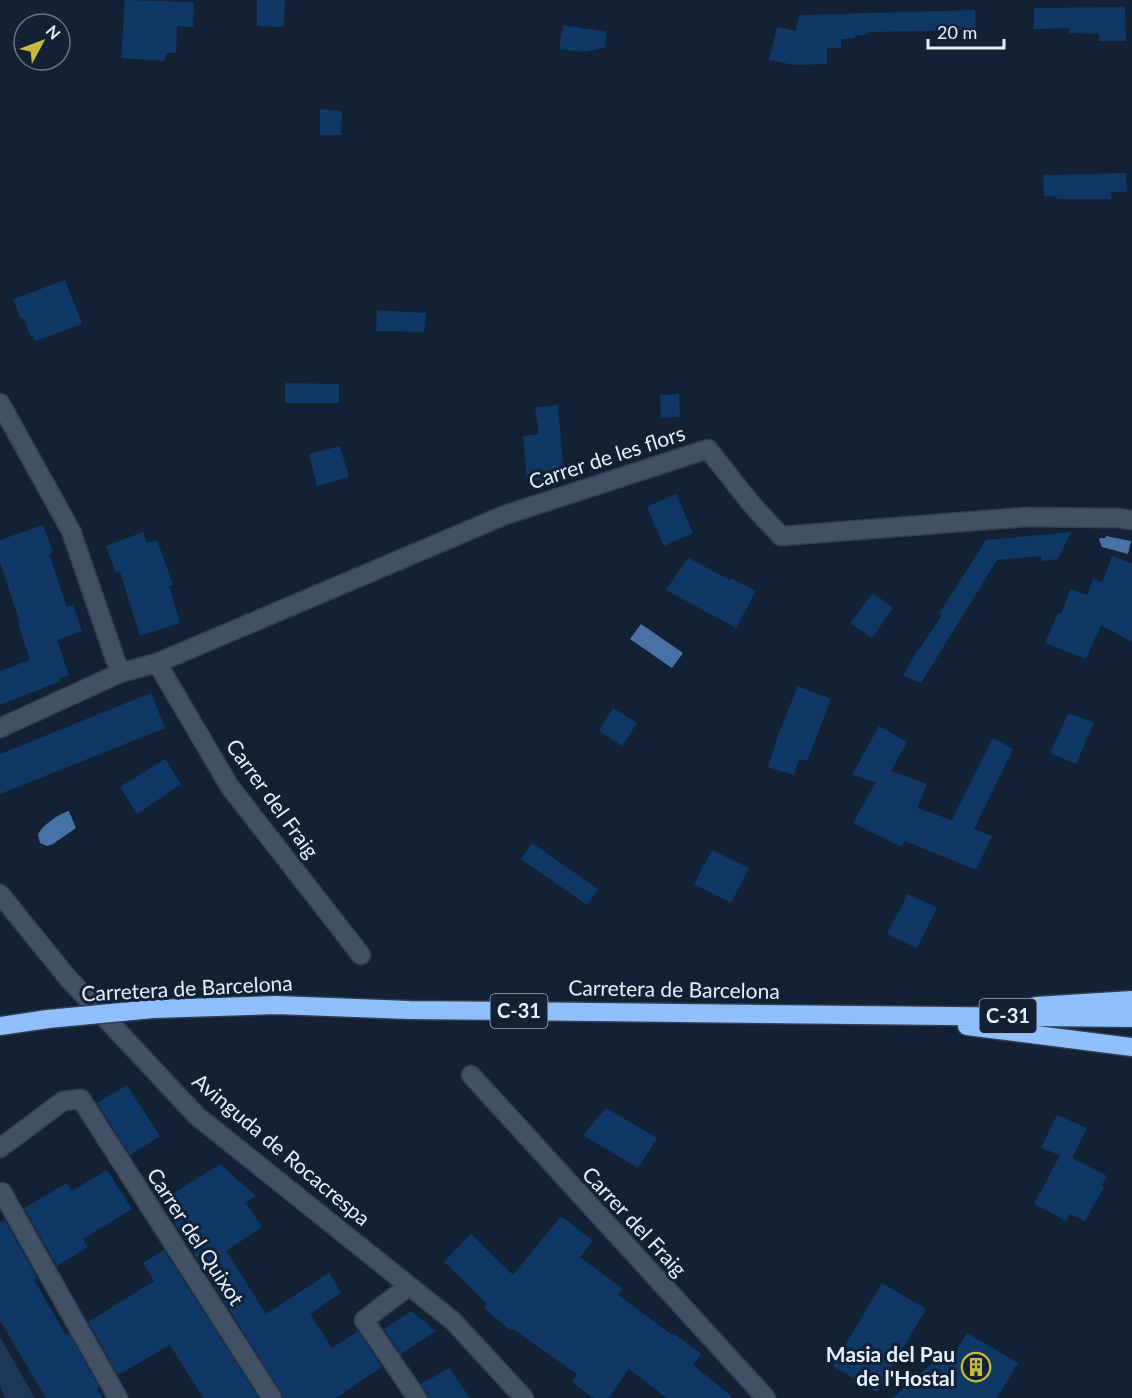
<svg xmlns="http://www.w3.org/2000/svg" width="1132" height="1398" viewBox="0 0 1132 1398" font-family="Lato,sans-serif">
<rect width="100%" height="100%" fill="#132134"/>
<!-- green -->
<path fill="#1e3758" d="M0,1337L35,1398H5L0,1386Z"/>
<!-- water -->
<path fill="#4871a5" d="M1106,536L1131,541L1128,554L1102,547L1099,540L1100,538H1105Z
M641,624L683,653L672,668L630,639Z
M69,811L76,828L53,844L47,846L40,843L38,835C41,826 60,813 69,811Z"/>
<!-- building -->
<path fill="#0f3867" d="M125,0L194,2L193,27L177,26L176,53H166L165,61L121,58Z
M257,0H285L284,27L257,26Z
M1125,7L1126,41H1099V34L1069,33V28L1034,29V8Z
M975,10L976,30L869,32V34L855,36V38L841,39V48H827V64L794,65L769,60L777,27L796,31L799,15Z
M563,25L607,32L605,48L583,52L559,49Z
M320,109L342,111L341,135H320Z
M1126,173L1127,192H1111L1112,199H1058L1055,196H1044L1043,175Z
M65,280L82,324L35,341L33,336L31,337L23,318L21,319L13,299Z
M377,310L426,313L424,332L376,331Z
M285,383L339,384V403H285Z
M679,394L680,417L661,418L660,395Z
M558,405L564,478L527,481L523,436L539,434L535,407Z
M340,446L349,477L317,486L309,454Z
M676,494L693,533L664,546L647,507Z
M43,525L53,552L49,554L67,607L73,605L82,631L57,640L69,675L60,678L61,681L0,705V671L30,660L18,624L20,623L0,562V540Z
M143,532L147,543L157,540L173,585L169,586L180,623L140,636L120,572L116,573L106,546Z
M1071,532L1058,559L1042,561L1041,556L997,560L921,683L903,676L918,649L919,650L942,615L939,614L986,540Z
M1112,556L1132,563V642L1101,625L1086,659L1045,643L1058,613L1061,614L1071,589L1087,595L1093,579L1102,583Z
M688,558L730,580L731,578L756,591L736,628L666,590Z
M873,593L893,608L872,638L850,623Z
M798,686L831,699L807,761L799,759L794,775L768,767L778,735Z
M151,693L165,728L0,794V754Z
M613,708L637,723L622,746L599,731Z
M1068,714L1072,715V714L1094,723L1076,764L1050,753Z
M879,726L907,742L891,771L927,784L917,808L952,820L993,738L1013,749L974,829L992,836L976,870L905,841L902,847L853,823L876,782L852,775Z
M165,759L181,784L137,814L120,787Z
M532,843L598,889L587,905L521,859Z
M712,850L749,868L731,903L694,884Z
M908,894L937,908L917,948L887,934Z
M127,1085L160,1136L130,1155L97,1103Z
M606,1108L657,1138L638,1168L583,1135Z
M1057,1115L1087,1128L1072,1158L1107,1176L1102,1185L1104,1187L1085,1221L1070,1214L1066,1221L1034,1204L1060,1155L1041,1148Z
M220,1164L256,1196L245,1202L262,1227L226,1251L266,1314L329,1273L341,1293L310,1314L332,1348L358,1331L382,1367L336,1398H283L281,1392L169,1214L180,1207L171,1195Z
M107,1170L132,1209L83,1239L88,1247L57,1266L24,1208L67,1183L72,1191Z
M561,1216L593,1241L580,1257L623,1289L618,1295L672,1335L673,1333L701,1354L693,1365L734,1398H667L629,1369L608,1398H594L572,1382L577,1374L513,1329L511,1331L484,1308L487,1304L444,1262L471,1234L513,1275Z
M5,1220L37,1278L34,1280L66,1335L69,1333L99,1387L97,1388L103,1398H46L0,1321V1223Z
M164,1250L259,1398H203L170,1345L118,1375L88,1322L154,1281L143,1263Z
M882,1283L926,1309L877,1392L833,1366Z
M411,1311L436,1331L401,1354L384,1329Z
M967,1333L1018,1363L997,1398H892L944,1353L952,1358Z
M449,1368L470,1398H428L427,1392L421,1384Z"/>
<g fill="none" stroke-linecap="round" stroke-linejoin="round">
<!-- minor casing -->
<g stroke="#333d4d" stroke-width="21">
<path id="minor" d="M0,403L71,531L120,673
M157,663L230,787L361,955
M0,728L120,673L157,663L505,515L708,449L753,506L781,536L1026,517L1118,518L1132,520
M0,894L67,977L197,1116L453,1321L524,1398
M471,1075L766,1398
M0,1148L63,1101L81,1099L272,1398
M2,1192L118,1398
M409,1286L364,1320L417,1398"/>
</g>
<!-- highway casing -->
<g stroke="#333d4d" stroke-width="21">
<path id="highway" d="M1036,1006L1132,1000
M153,1009L276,1005L409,1010L1132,1018
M0,1026L48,1019
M967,1026L1132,1047"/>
</g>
<!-- minor -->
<use href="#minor" stroke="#405166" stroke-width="18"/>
<!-- highway -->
<use href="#highway" stroke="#8fbffc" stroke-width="18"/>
<!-- highway-bridge casing -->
<g stroke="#333d4d" stroke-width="21" stroke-linecap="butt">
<path id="highway-bridge" d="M48,1019L153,1009"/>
</g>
<!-- highway-bridge -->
<use href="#highway-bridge" stroke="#8fbffc" stroke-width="18"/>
</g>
<!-- icons -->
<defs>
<g id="building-ring" transform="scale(1.5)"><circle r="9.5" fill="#132134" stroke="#c6bc3c" stroke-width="1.5"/><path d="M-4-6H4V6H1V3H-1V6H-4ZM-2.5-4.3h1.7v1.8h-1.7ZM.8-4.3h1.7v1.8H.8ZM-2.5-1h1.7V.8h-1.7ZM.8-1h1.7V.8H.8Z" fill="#c6bc3c"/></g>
</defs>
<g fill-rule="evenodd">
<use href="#building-ring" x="976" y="1367"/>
</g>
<g text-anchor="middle" stroke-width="6" stroke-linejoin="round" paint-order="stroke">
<!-- shield labels -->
<g fill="#132134" stroke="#a7b2c1" stroke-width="1.5">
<rect x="490.5" y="994" width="57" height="34" rx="4.5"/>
<rect x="979.5" y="999" width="57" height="34" rx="4.5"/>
</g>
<g font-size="20" font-weight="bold" fill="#e6f0fd">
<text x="519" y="1018">C-31</text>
<text x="1008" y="1023">C-31</text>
</g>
<!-- street labels -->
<g font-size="21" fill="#e6f0fd" stroke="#132134">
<text transform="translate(607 458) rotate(-18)" y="7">Carrer de les flors</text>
<text transform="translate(272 799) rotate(54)" y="7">Carrer del Fraig</text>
<text transform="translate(187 989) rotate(-3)" y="7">Carretera de Barcelona</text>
<text transform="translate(674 990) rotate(1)" y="7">Carretera de Barcelona</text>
<text transform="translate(281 1150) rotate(40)" y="7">Avinguda de Rocacrespa</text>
<text transform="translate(634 1222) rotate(47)" y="7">Carrer del Fraig</text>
<text transform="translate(195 1237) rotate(57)" y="7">Carrer del Quixot</text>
</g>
<!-- poi labels -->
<g font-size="21" font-weight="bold" fill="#e6f0fd" stroke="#132134" text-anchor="end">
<text x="955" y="1362">Masia del Pau<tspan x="955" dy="24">de l'Hostal</tspan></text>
</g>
</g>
<!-- north arrow -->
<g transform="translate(42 42) rotate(49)"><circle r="28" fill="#132134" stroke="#677484" stroke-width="1.5"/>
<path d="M0-4.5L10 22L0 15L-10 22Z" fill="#c6bc3c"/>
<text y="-9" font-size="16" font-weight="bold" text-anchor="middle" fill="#e6f0fd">N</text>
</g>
<!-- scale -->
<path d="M928 39v9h76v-9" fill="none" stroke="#e6f0fd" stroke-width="3"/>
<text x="937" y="39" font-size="18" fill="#e6f0fd" stroke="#132134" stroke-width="4.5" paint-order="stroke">20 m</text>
</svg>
